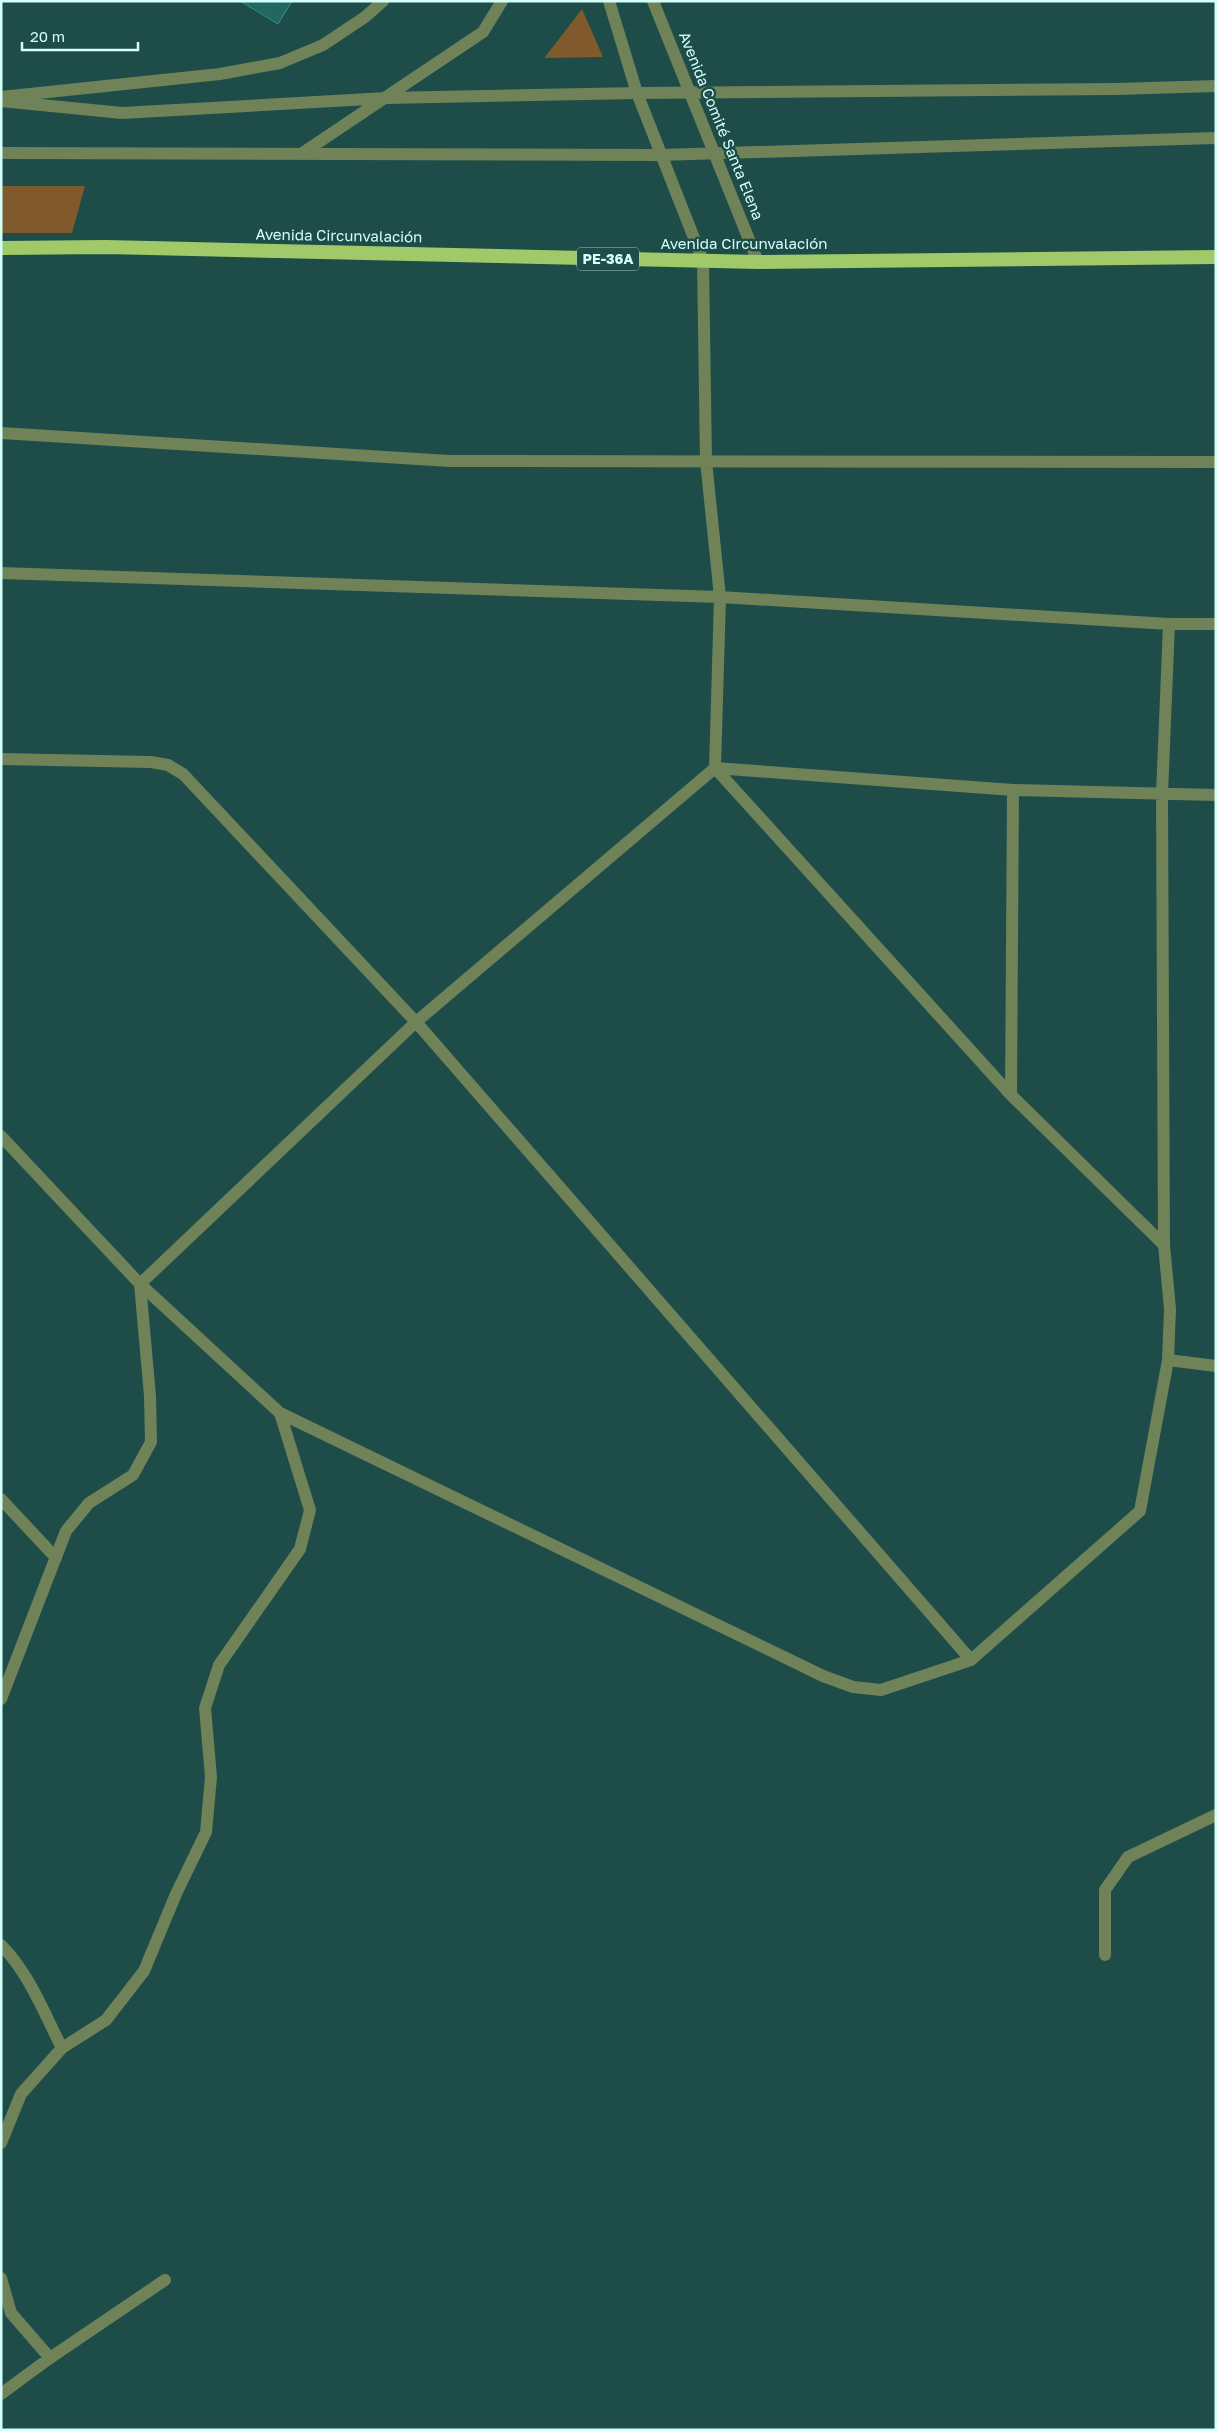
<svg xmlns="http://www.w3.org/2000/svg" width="1217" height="2431" viewBox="0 0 1217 2431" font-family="'Golos Text',sans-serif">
<rect width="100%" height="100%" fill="#1d4c49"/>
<!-- green -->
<path fill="#80592d" d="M582,9L603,57L545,58V57Z
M1,186H85L72,233H1Z"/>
<!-- building -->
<path fill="#216762" stroke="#359089" d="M240,1H292L278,24Z"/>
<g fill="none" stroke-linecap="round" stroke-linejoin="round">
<!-- service -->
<path stroke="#6f8258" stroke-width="12" d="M1,97L220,74L280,63L323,45L365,17L383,1
M1105,1955V1890L1128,1857L1216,1815"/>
<!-- minor -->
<path stroke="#6f8258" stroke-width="12" d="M1,101L122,113L386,98L637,93L1117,89L1216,86
M1,153L660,155L1216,138
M301,154L483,32L502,1
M1,433L449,461L1216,462
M1,573L720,597L1169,624H1216
M1,759L151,762L168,765L183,774L416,1022L971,1660
M715,768L1011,1095L1164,1245L1170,1309L1168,1360L1216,1366
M715,768L1013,790L1216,795
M1011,1095L1013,790
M1,1136L140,1284L280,1413L823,1676L853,1687L881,1690L971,1660L1140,1511L1168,1360
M1164,1245L1162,794L1169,624
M1,1499L56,1558
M1,1699L66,1531L89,1503L133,1475L151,1442L150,1396L140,1284L416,1022L715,768L720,597L706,461L703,261
M1,1945C29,1973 44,2013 62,2048
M1,2143L21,2094L62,2048L106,2020L144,1971L176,1894L206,1832L211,1777L205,1708L219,1665L300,1549L310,1510L280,1413
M1,2278L11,2313L50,2358
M1,2394L50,2358L165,2280"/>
<!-- tertiary -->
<path stroke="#6f8258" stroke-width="12" d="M609,1L637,93L703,261
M653,1L758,262"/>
<!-- trunk -->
<path stroke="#a0ca69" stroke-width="14" d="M1,248L106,247L758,262L1216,257"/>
</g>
<g text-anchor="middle" stroke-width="5" stroke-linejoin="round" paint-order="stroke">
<!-- shield labels -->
<rect fill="#1d4c49" stroke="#9ec9c5" stroke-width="1" x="577" y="247.5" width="62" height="23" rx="4"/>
<g font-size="14" font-weight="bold" fill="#d5fffa">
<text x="608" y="264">PE-36A</text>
</g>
<!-- street labels -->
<g font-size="15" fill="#d5fffa" stroke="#1d4c49">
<text transform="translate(721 126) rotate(68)" y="5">Avenida Comité Santa Elena</text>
<text transform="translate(339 236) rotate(1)" y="5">Avenida Circunvalación</text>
<text x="744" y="249">Avenida Circunvalación</text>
</g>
</g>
<!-- border -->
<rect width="1217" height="2431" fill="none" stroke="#d5fffa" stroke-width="5"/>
<!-- scale -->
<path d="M22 42v8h116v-8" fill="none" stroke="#d5fffa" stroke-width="2.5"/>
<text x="30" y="42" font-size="15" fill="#d5fffa" stroke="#1d4c49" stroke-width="4" paint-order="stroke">20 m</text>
</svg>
